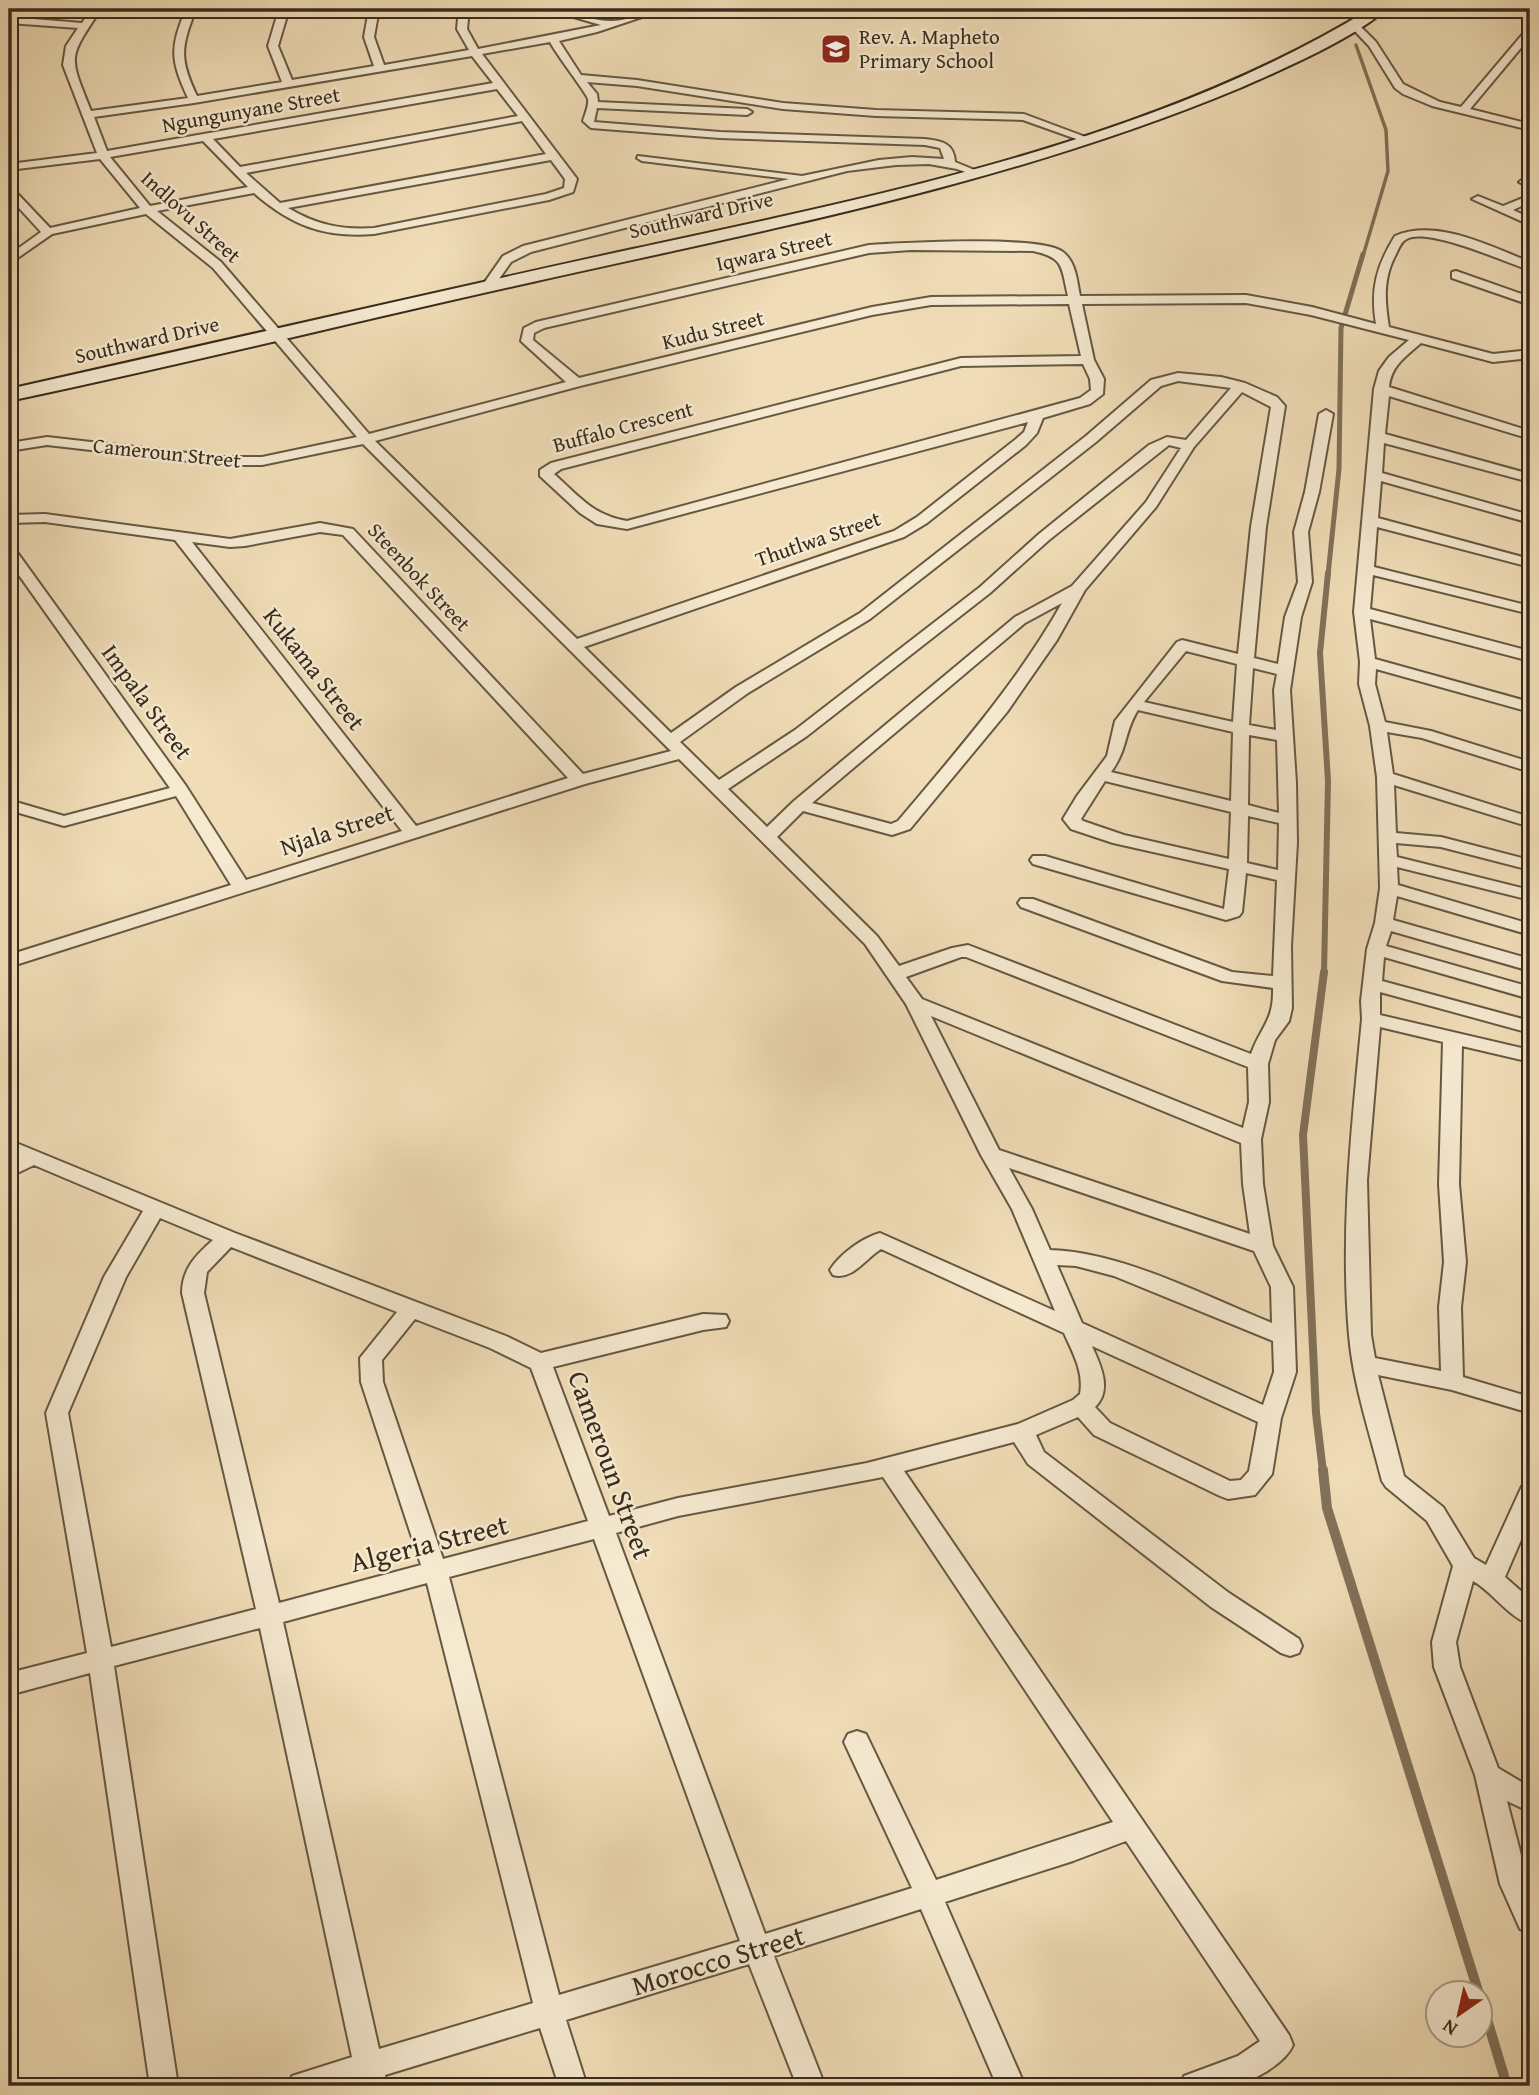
<svg xmlns="http://www.w3.org/2000/svg" width="1539" height="2095" viewBox="0 0 1539 2095" font-family="'Gentium Book Plus',serif">
<rect width="100%" height="100%" fill="#f0ddb7"/>
<filter id="stains"><feTurbulence type="fractalNoise" baseFrequency=".00286" numOctaves="4"/><feColorMatrix values="0 0 0 0 .2 0 0 0 0 .09 0 0 0 0 .02 0 0 0 .5 -.17"/></filter>
<radialGradient id="worn" r=".72"><stop offset=".6" stop-color="#630" stop-opacity="0"/><stop offset="1" stop-color="#630" stop-opacity=".3"/></radialGradient>
<g fill="none" stroke-linecap="round" stroke-linejoin="round">
<!-- stream-far4 -->
<path stroke="#817159" stroke-width="3.5" d="M1356,45L1386,130L1388,171L1363,256"/>
<!-- stream-far3 -->
<path stroke="#817159" stroke-width="5" d="M1328,575L1339,469L1341,328L1363,254"/>
<!-- stream-far2 -->
<path stroke="#817159" stroke-width="6" d="M1324,973L1328,781L1320,653L1328,573"/>
<!-- stream-far1 -->
<path stroke="#817159" stroke-width="8" d="M1323,1472L1316,1413L1303,1135L1324,972"/>
<!-- stream -->
<path stroke="#817159" stroke-width="10" d="M1323,1470L1327,1508L1479,1994
M1480,1996L1507,2086"/>
<!-- street casing -->
<g stroke="#665843" stroke-width="4">
<path id="street" d="M91,9H101C67,60 69,55 91,111L188,98C170,59 170,48 186,9H196C181,47 179,59 197,96L282,82L268,46L279,9H289L278,46L292,80L374,66L364,37L369,9H379L374,37L384,65L469,50L457,29L459,9H469L467,29L478,49L601,25L546,9C569,9 593,22 612,21C630,21 647,9 666,9L597,32L559,41L581,75L637,80L783,103L876,110L1024,114L1091,139L1082,141L1023,120L876,116L783,109L637,86L587,82L597,94L598,102L747,109L752,112L747,115L597,108L594,122L720,132L925,139C942,141 954,143 955,162L982,173L976,176L957,169L929,164L896,165L847,171L531,252L511,262L492,289L488,290L482,286L503,256L523,246L789,179L642,161L637,158L638,156L802,176L879,160L912,157L944,159L940,148L925,145L720,138L591,128L583,121C585,114 589,106 588,99C587,94 556,54 550,42L482,54L577,179L573,192L549,200L374,234C323,238 291,225 254,193L157,211L221,262L369,434L566,382L521,341L524,328L536,322L869,245C903,243 1041,235 1063,252C1076,262 1077,281 1080,296L1246,295L1312,307L1376,324C1370,289 1377,265 1395,236C1437,218 1491,247 1530,262V270C1506,263 1425,225 1405,240C1400,243 1397,253 1394,258C1383,281 1385,302 1389,327L1493,354L1530,350V358L1493,362L1421,343C1405,357 1391,366 1389,387L1530,431V439L1389,396L1385,434L1530,474V482L1384,443L1382,473L1530,515V523L1381,481L1378,518L1530,559V567L1377,527L1374,567L1530,606V614L1373,575L1370,609L1530,651V661L1370,619L1375,659L1530,702V712L1376,669L1375,684L1385,722L1431,731L1530,762V772L1422,738L1387,732L1393,774L1530,817V827L1394,785L1396,833L1441,837L1530,860V870L1441,847L1396,843L1397,857L1530,890V900L1397,867L1398,885L1530,924V935L1397,896L1393,920L1530,959V971L1391,931L1386,946L1530,987V999L1384,957L1382,981L1530,1021V1033L1380,992V1015L1530,1050V1062L1462,1046L1459,1184L1466,1262L1461,1307L1463,1377L1530,1397V1413L1452,1390L1378,1375L1404,1476L1443,1507L1474,1558L1486,1565L1522,1486L1530,1483V1519L1505,1577L1530,1599V1624C1508,1617 1493,1592 1473,1581L1456,1642L1460,1667L1498,1768L1530,1787V1812L1507,1801L1530,1890V1932L1520,1929L1500,1884L1475,1775L1434,1667L1432,1642L1453,1566L1427,1521L1386,1487L1382,1481C1370,1433 1353,1384 1349,1335C1340,1229 1352,1124 1362,1019L1361,1001L1367,949L1375,923L1380,888L1377,777L1370,726L1359,684L1360,662L1354,612L1374,389L1379,371L1389,357L1409,340L1311,315L1246,303L1082,304L1094,360L1104,379L1103,394L1090,404L1043,418L1037,433L1026,445L927,523L904,537L584,647L671,733L736,687L860,613L1086,436L1151,380L1178,373L1221,377L1245,383L1277,397L1285,406L1266,527L1254,658L1278,664L1285,617L1298,582L1294,532L1305,492L1319,414L1326,410L1333,414L1319,492L1308,532L1312,582L1301,617L1290,690L1296,783L1297,843L1291,946L1292,1008L1289,1021L1275,1040L1268,1064L1269,1102L1261,1139L1263,1184L1273,1246L1293,1287L1296,1372L1281,1418L1272,1474L1255,1495L1228,1499L1220,1496L1094,1435L1078,1417L1036,1435L1044,1452L1229,1593L1299,1639L1302,1646L1299,1653L1290,1656L1281,1653L1211,1607L1028,1464L1014,1442L904,1471L1289,2035L1293,2045C1285,2064 1251,2083 1230,2086C1214,2089 1196,2086 1180,2086L1184,2076L1238,2056L1260,2041L1126,1841L1073,1861L945,1902L1025,2086H997L921,1909L774,1956L825,2086H797L749,1964L566,2020L587,2086H559L540,2028L385,2075L387,2086H359L358,2083L347,2086H288L292,2076L352,2057L260,1628L114,1666L178,2086H150L90,1673L9,1695V1673L87,1653L46,1413L104,1277L143,1211L34,1165L9,1177V1161L15,1157L9,1155V1140L235,1233L506,1336L541,1353L703,1314L726,1315L729,1321L726,1327L703,1330L553,1367L609,1516L678,1498L867,1463L1018,1424L1073,1400L1080,1394C1084,1372 1073,1353 1064,1333L881,1249C866,1258 852,1281 833,1275L830,1270C840,1254 862,1238 880,1233L1055,1311L1012,1209L981,1155L906,1004L865,944L679,759L585,784L9,967V955L231,885L176,796L64,826L9,810V800L64,816L170,788L9,561V547L14,548L186,786L246,880L402,831L175,540L45,522L9,523V515L45,514L230,539L320,523L353,529L583,774L671,751L363,444L262,465H223L47,445L9,451V443L47,437L223,457H262L357,437L213,268L146,214L52,234L9,264V255L41,232L9,197V188L13,189L50,228L140,208L100,159L9,170V164L97,153L63,65L66,46L78,28L9,23V17L82,23ZM472,56L493,83L107,151L94,117L194,103ZM497,89L518,116L240,167L213,139ZM522,121L546,154L280,203L246,173ZM203,141L248,187L150,206L110,157ZM551,160L565,179L564,188L546,194L374,228C341,230 317,225 288,208ZM911,250L1033,251C1065,258 1061,267 1068,296L931,297L872,307L579,378L533,340L534,333L544,328L869,253ZM1069,304L1081,356L961,358L551,463L540,470V476L580,513L597,524L627,529L1028,422L1024,432L1016,439L917,517L894,531L577,639L375,441L580,386L872,315L931,305ZM1083,364L1090,379L1091,390L1080,398L627,521C592,515 579,496 554,474L561,469L961,366ZM1178,381L1231,388L1186,440L1167,437L1149,445L1039,534L980,587L795,730L719,780L680,742L748,693L870,619L1096,442L1161,386ZM1242,392L1271,407L1251,527L1238,654L1182,640L1177,642L1115,721L1107,756L1077,796L1063,819L1071,829L1113,843L1229,869L1224,909L1045,856H1033L1030,860L1033,864L1226,920L1239,916L1242,912L1246,873L1277,880L1273,976L1232,972L1033,899H1021L1018,903L1021,907L1222,981L1273,988C1274,1021 1261,1026 1251,1054L968,945L952,948L899,966L877,936L777,837L803,811L892,835L910,829L1007,712L1057,640L1085,590L1156,507L1194,447ZM1169,445L1181,448L1146,502L1072,586L1015,617L794,801L767,827L728,789L807,736L990,593L1049,540ZM320,532L343,535L568,778L416,826L192,542L230,547L245,546ZM1062,603C1017,683 957,751 898,821L891,824L812,803L1025,623ZM1186,651L1237,664L1233,722L1144,702ZM1253,668L1277,674L1274,690L1276,730L1249,725ZM1138,710L1233,732L1231,801L1111,772C1128,749 1124,732 1138,710ZM1249,735L1277,740L1279,813L1248,805ZM1105,781L1231,812L1229,859L1124,835L1083,821L1081,819ZM1248,816L1279,823L1278,870L1247,863ZM961,957H966L1248,1067L1249,1102L1243,1128L922,999L906,977ZM931,1016L1241,1143L1243,1184L1250,1234L999,1150ZM1380,1027L1443,1042L1439,1184L1444,1262L1439,1307L1441,1371L1375,1358L1371,1335L1367,1180ZM1009,1168L1254,1251L1271,1287L1272,1323C1205,1296 1122,1252 1050,1250L1032,1209ZM160,1218L213,1240C196,1255 182,1269 182,1293L256,1609L111,1647L68,1413L126,1277ZM231,1247L397,1312L360,1358L361,1382L421,1565L279,1603L204,1293L207,1272ZM1057,1265L1076,1266L1114,1276L1273,1341L1274,1372L1263,1405L1082,1323ZM415,1319L490,1348L531,1368L588,1521L443,1559L383,1382L382,1360ZM1092,1346L1258,1422L1249,1471L1241,1480L1230,1481L1110,1423L1095,1407C1113,1390 1100,1364 1092,1346ZM883,1477L1113,1822L936,1880L866,1734L857,1731L848,1734L844,1742L912,1888L765,1934L616,1533L678,1516ZM594,1539L740,1941L559,1995L449,1577ZM427,1583L533,2003L379,2049L283,1622Z
M1351,23H1357L1376,42L1403,84L1440,102L1461,107L1527,29L1530,28V37L1470,109L1530,124V130L1432,106L1403,94L1395,88L1369,46L1351,27Z
M1530,174V188L1519,182Z
M1530,195V202L1513,210L1530,218V225L1472,199L1478,196L1503,206Z
M1456,271L1530,297V305L1452,278V272Z"/>
</g>
<!-- secondary casing -->
<g stroke="#382b1c" stroke-width="4">
<path id="secondary" d="M1370,9H1386C1355,38 1281,70 1240,88C1015,182 774,228 537,281C361,320 185,364 9,401V389C211,344 412,297 614,253C864,199 1150,144 1370,9Z"/>
</g>
<!-- street -->
<use href="#street" fill="#f5e9d0" fill-rule="evenodd"/>
<!-- secondary -->
<use href="#secondary" fill="#f5e9d0" fill-rule="evenodd"/>
</g>
<!-- icons -->
<defs>
<g id="school-square" transform="scale(1.575)"><rect x="-9" y="-9" width="18" height="18" rx="4" fill="#8f2418" stroke="#f5e9d0"/><path d="M0-5L7-2L0 1L-7-2ZM-4 1L0 2.5L4 1V4Q0 6-4 4Z" fill="#fff"/></g>
</defs>
<g fill-rule="evenodd">
<use href="#school-square" x="836" y="49"/>
</g>
<g text-anchor="middle" stroke-width="5" stroke-linejoin="round" paint-order="stroke">
<!-- far-poi labels -->
<g font-size="21" fill="#382b1c" stroke="#f5e9d0" text-anchor="start">
<text x="859" y="44">Rev. A. Mapheto<tspan x="859" dy="24">Primary School</tspan></text>
</g>
<!-- far-street labels -->
<g font-size="21" fill="#382b1c" stroke="#f5e9d0">
<text transform="translate(251 110) rotate(-10)" y="7">Ngungunyane Street</text>
<text transform="translate(701 215) rotate(-13)" y="7">Southward Drive</text>
<text transform="translate(191 217) rotate(42)" y="7">Indlovu Street</text>
<text transform="translate(774 251) rotate(-13)" y="7">Iqwara Street</text>
<text transform="translate(713 330) rotate(-14)" y="7">Kudu Street</text>
<text transform="translate(147 340) rotate(-13)" y="7">Southward Drive</text>
<text transform="translate(623 427) rotate(-15)" y="7">Buffalo Crescent</text>
<text transform="translate(167 453) rotate(6)" y="7">Cameroun Street</text>
<text transform="translate(818 539) rotate(-19)" y="7">Thutlwa Street</text>
<text transform="translate(419 577) rotate(47)" y="7">Steenbok Street</text>
</g>
<!-- street labels -->
<g font-size="24" fill="#382b1c" stroke="#f5e9d0">
<text transform="translate(314 669) rotate(52)" y="8">Kukama Street</text>
<text transform="translate(147 702) rotate(54)" y="8">Impala Street</text>
<text transform="translate(337 830) rotate(-18)" y="8">Njala Street</text>
</g>
<!-- near-street labels -->
<g font-size="28" fill="#382b1c" stroke="#f5e9d0">
<text transform="translate(611 1465) rotate(70)" y="10">Cameroun Street</text>
<text transform="translate(429 1543) rotate(-14)" y="10">Algeria Street</text>
<text transform="translate(718 1960) rotate(-17)" y="10">Morocco Street</text>
</g>
</g>
<!-- margin -->
<rect width="1539" height="2095" fill="none" stroke="#f0ddb7" stroke-width="35"/>
<rect x="10" y="10" width="1518" height="2074" fill="none" stroke="#382b1c" stroke-width="3.5"/>
<rect x="18" y="18" width="1504" height="2060" fill="none" stroke="#382b1c" stroke-width="2"/>
<!-- north arrow -->
<g transform="translate(1459 2014) rotate(214)"><circle r="33" fill="#f5e9d0" stroke="#a99d88" stroke-width="2"/>
<path d="M0-5L12 26L0 18L-12 26Z" fill="#8f2418"/>
<text y="-10" font-size="19" font-weight="bold" text-anchor="middle" fill="#382b1c">N</text>
</g>
<rect width="100%" height="100%" filter="url(#stains)"/>
<rect width="100%" height="100%" fill="url(#worn)"/>
</svg>
